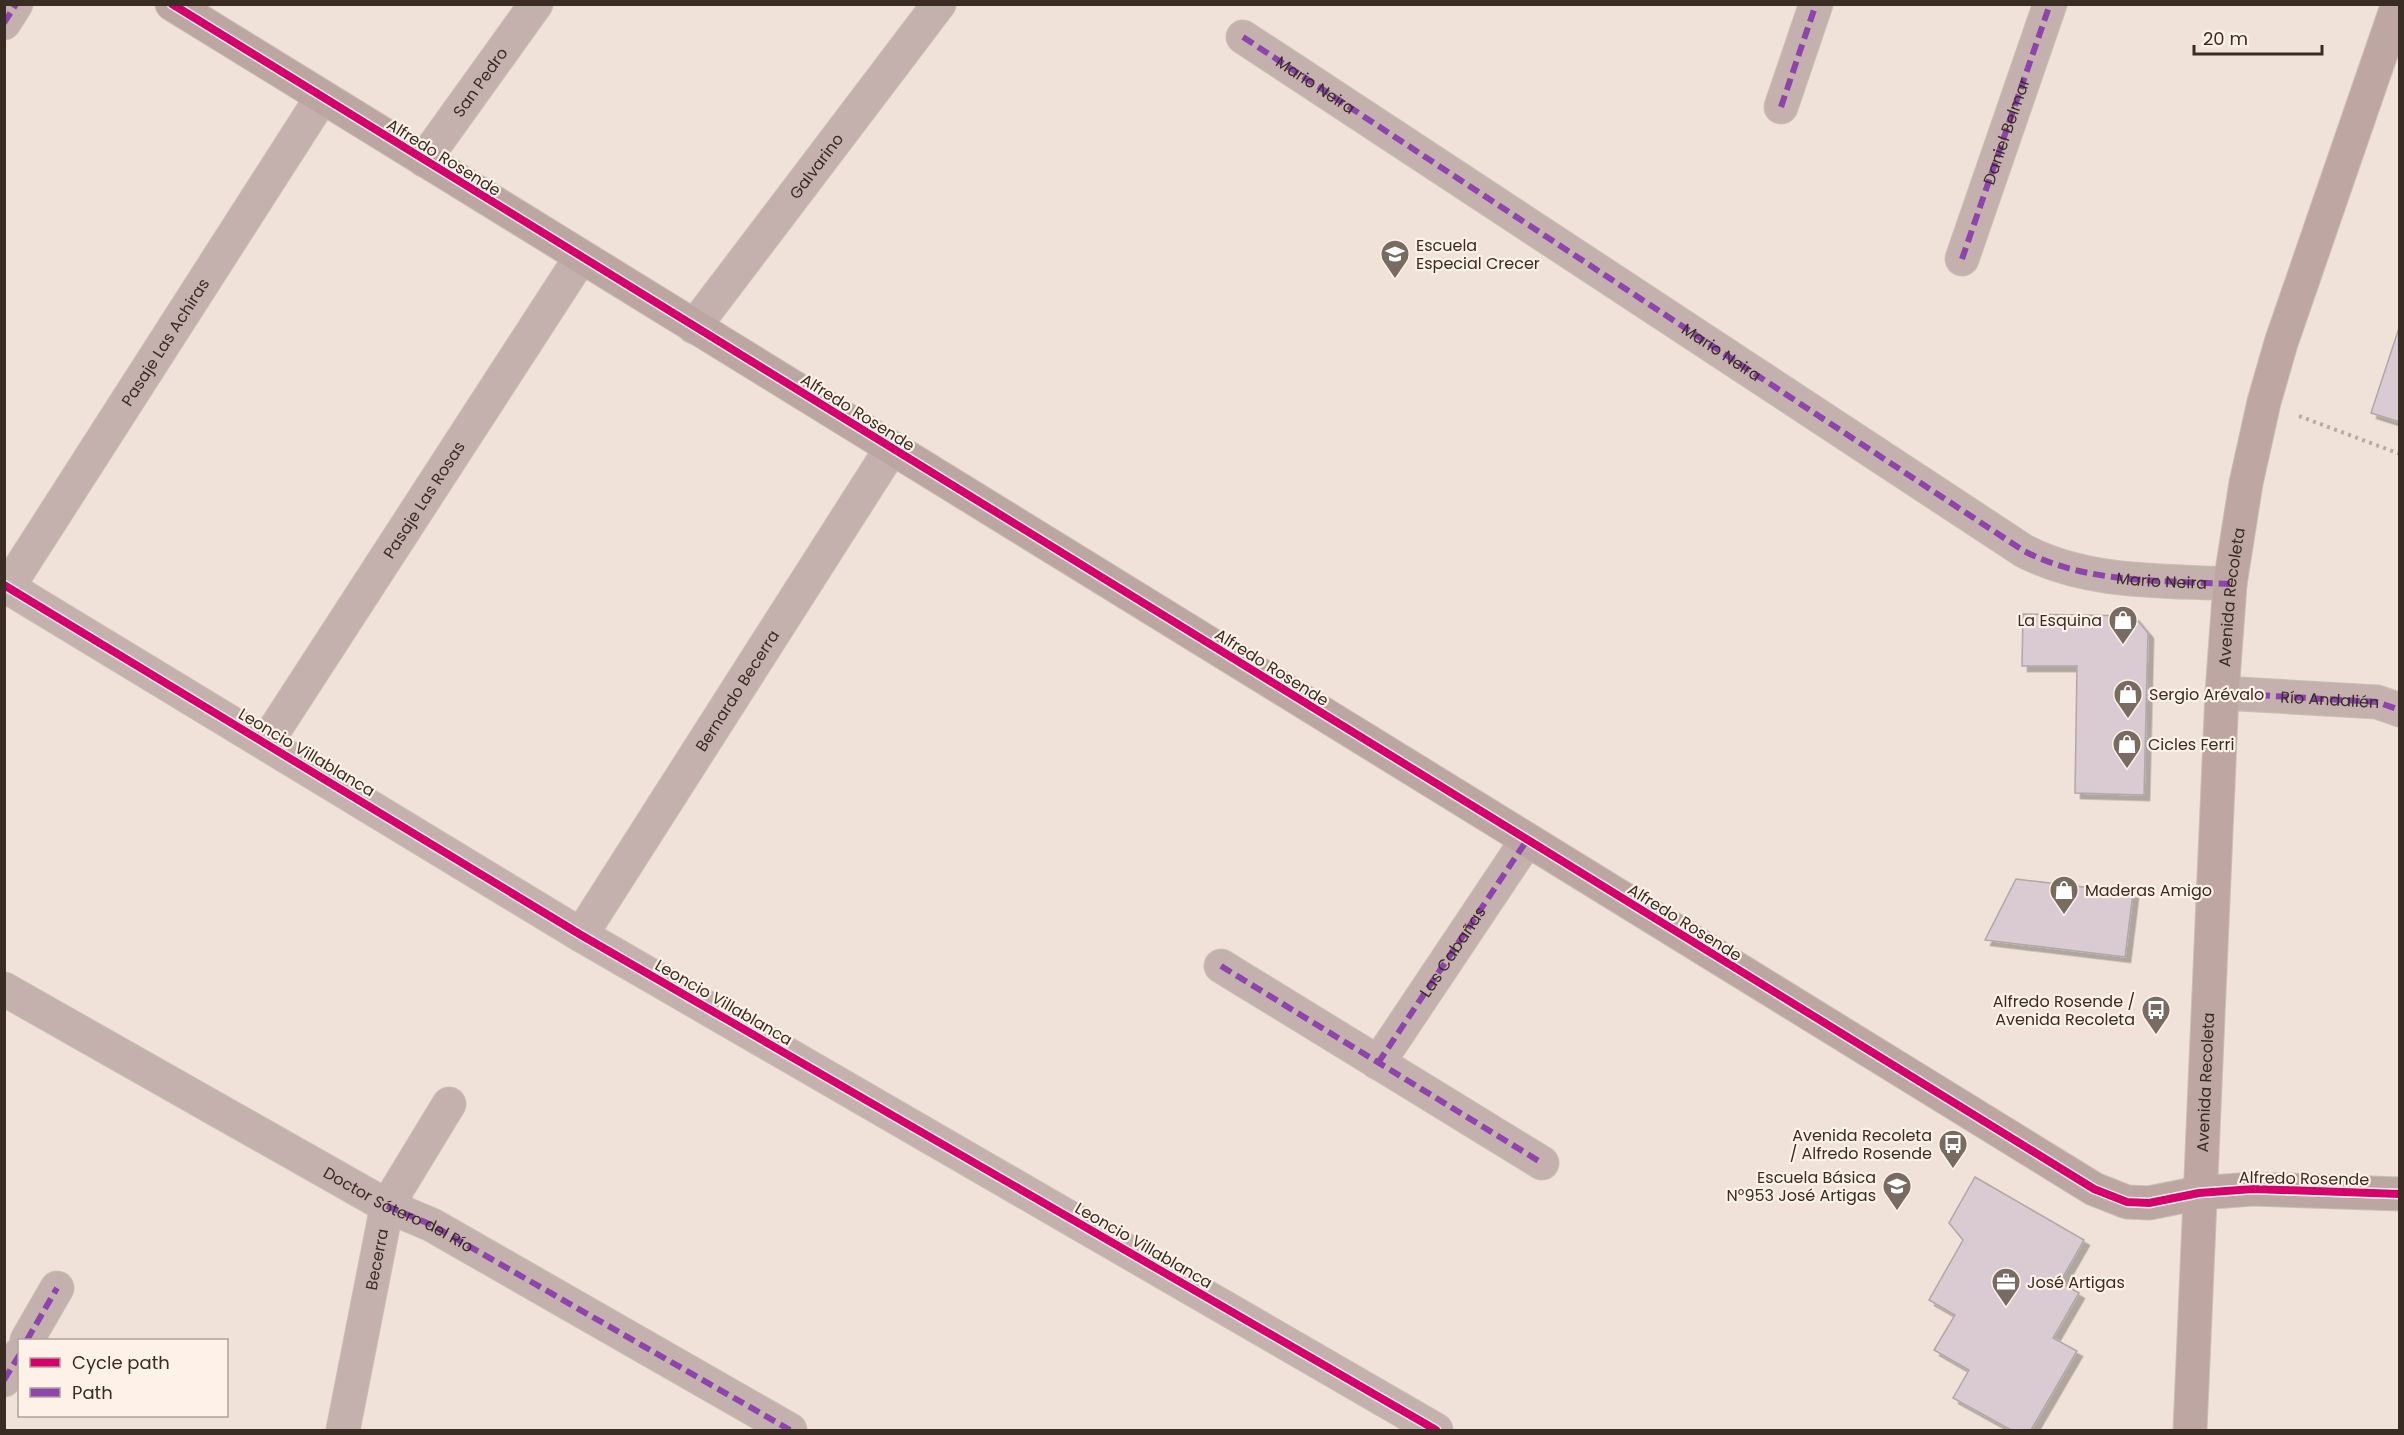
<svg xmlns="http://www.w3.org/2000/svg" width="2404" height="1435" viewBox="0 0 2404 1435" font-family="Poppins,sans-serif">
<defs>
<filter id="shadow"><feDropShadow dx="5.5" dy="5.5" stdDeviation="0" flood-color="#0004"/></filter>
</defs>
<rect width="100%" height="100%" fill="#f0e2d8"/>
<!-- building -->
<path fill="#dacbd2" stroke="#b0a7a7" stroke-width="1.5" filter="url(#shadow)" d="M2400,325V422L2371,413Z
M2023,614L2134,616L2148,633L2144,795L2075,793L2077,666H2022Z
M2016,879L2133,893L2125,957L1985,940Z
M1975,1177L2084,1240L2060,1282L2079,1293L2053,1338L2077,1351L2031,1430H2011L1953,1398L1969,1370L1934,1350L1955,1315L1929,1300L1963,1240L1949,1223Z"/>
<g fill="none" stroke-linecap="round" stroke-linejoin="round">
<!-- street casing -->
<g stroke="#cabeb5" stroke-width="35">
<g id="street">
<path d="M4,23L16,4"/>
<path d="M1243,37L2024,551C2088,584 2160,580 2230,584"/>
<path d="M1781,107L1816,4"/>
<path id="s1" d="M424,160L536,4"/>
<path d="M1962,259L2050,4"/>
<path id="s2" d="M694,327L939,4"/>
<path d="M4,585L581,935L1436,1430"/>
<path id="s3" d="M8,587L322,97"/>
<path d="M2222,693L2377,702L2400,710"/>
<path id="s4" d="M266,743L581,257"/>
<path id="s5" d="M581,935L891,449"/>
<path d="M1221,966L1542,1163"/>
<path id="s6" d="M4,989L387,1206L432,1225L790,1430"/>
<path d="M1378,1063L1527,840"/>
<path d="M27,1340L57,1288"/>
<path d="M4,1380L20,1354"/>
<path id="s7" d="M343,1430L387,1206L449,1104"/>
</g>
</g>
<!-- secondary casing -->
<g stroke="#cabeb5" stroke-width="35">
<path id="secondary" d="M172,4L2094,1189L2127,1202L2149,1203L2199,1193L2253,1189L2400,1194"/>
</g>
<!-- primary casing -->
<g stroke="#cabeb5" stroke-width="35">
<g id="primary">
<path id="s8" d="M2190,1430L2222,693L2230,584L2246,483L2264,402L2281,343L2398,4"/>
</g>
</g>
<!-- path -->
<path stroke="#b7a9a5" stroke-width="4" stroke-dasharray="3 4.5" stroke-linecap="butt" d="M2299,416L2400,454"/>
<!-- street -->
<use href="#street" stroke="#c4b1ae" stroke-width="33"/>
<!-- secondary -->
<use href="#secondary" stroke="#bca6a2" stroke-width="33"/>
<!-- primary -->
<use href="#primary" stroke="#bea7a3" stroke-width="33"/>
<!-- quiet -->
<g stroke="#8e44ad" stroke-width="6" stroke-dasharray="12 6" stroke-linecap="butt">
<path d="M4,23L16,4"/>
<path id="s9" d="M1243,37L2024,551C2088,584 2160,580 2230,584"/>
<path d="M1781,107L1816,4"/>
<path id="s10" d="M1962,259L2050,4"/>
<path id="s11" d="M2222,693L2377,702L2400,710"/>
<path d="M1221,966L1542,1163"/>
<path id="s12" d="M1378,1063L1527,840"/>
<path d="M387,1206L432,1225L790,1430"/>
<path d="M27,1340L57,1288"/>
<path d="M4,1380L20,1354"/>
</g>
<!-- cycleway casing -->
<g stroke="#fef1e7" stroke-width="11">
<path id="cycleway" d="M172,4L2094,1189L2127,1202L2149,1203L2199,1193L2253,1189L2400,1194
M4,585L581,935L1436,1430"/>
</g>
<!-- cycleway -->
<use href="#cycleway" stroke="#d6006c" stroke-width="8"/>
</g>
<!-- icons -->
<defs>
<g id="school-pin" transform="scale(1.5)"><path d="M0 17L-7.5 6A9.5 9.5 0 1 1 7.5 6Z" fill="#786c62" stroke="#fef1e7"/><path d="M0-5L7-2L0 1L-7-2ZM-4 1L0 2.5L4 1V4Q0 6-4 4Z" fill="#fff"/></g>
<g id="shop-pin" transform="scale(1.5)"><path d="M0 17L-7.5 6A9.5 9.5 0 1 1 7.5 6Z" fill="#786c62" stroke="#fef1e7"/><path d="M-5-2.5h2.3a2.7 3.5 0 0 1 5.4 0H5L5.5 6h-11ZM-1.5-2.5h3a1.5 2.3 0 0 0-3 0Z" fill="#fff"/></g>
<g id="bus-pin" transform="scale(1.5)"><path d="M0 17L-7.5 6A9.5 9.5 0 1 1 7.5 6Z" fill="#786c62" stroke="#fef1e7"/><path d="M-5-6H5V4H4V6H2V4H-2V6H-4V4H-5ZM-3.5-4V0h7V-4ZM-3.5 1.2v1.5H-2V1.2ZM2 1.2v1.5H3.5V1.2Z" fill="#fff"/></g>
<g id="office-pin" transform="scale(1.5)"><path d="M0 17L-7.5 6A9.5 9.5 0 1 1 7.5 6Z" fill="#786c62" stroke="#fef1e7"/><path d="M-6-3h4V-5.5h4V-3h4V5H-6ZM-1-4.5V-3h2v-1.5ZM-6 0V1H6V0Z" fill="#fff"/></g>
</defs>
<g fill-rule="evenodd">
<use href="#school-pin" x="1395" y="254"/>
<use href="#shop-pin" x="2123" y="620"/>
<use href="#shop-pin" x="2128" y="694"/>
<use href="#shop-pin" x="2127" y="744"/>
<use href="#shop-pin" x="2064" y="890"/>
<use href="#bus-pin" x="2156" y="1010"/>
<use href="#bus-pin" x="1953" y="1144"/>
<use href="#school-pin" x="1897" y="1186"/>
<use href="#office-pin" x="2006" y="1282"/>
</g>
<g text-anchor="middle" stroke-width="4.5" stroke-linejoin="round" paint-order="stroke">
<!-- street labels -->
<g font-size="16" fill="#382c23" stroke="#fef1e7">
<text dy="6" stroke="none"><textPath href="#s1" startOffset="96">San Pedro</textPath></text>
<text dy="6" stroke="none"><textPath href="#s9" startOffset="87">Mario Neira</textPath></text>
<text dy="6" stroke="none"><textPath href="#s10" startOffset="135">Daniel Belmar</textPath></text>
<text transform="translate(444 157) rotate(32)" y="6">Alfredo Rosende</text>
<text dy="6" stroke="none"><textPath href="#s2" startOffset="202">Galvarino</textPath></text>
<text dy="6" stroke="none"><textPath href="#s3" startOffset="291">Pasaje Las Achiras</textPath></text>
<text dy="6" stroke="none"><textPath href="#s9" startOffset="573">Mario Neira</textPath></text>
<text transform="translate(858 412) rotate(32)" y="6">Alfredo Rosende</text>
<text dy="6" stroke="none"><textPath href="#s4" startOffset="290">Pasaje Las Rosas</textPath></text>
<text dy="6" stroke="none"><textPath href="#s9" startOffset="1077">Mario Neira</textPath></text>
<text dy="6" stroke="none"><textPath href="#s8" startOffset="834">Avenida Recoleta</textPath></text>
<text transform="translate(1272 667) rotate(32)" y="6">Alfredo Rosende</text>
<text dy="6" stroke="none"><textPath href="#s5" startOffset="290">Bernardo Becerra</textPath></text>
<text dy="6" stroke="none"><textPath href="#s11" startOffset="108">Río Andalién</textPath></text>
<text transform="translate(307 752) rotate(31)" y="6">Leoncio Villablanca</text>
<text transform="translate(1685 922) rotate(32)" y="6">Alfredo Rosende</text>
<text dy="6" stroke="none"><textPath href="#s12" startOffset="134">Las Cabañas</textPath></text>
<text transform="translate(724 1002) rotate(30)" y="6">Leoncio Villablanca</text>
<text dy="6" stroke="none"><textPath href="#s8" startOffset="348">Avenida Recoleta</textPath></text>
<text transform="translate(2304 1178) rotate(1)" y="6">Alfredo Rosende</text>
<text dy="6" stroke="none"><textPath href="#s6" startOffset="452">Doctor Sótero del Río</textPath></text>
<text transform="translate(1144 1245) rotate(30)" y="6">Leoncio Villablanca</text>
<text dy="6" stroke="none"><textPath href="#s7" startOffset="174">Becerra</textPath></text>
</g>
<!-- poi labels -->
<g font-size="16" fill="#382c23" stroke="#fef1e7" text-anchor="start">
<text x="1416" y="251">Escuela<tspan x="1416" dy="18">Especial Crecer</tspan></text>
<text x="2102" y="626" text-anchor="end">La Esquina</text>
<text x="2149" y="700">Sergio Arévalo</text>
<text x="2148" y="750">Cicles Ferri</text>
<text x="2085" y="896">Maderas Amigo</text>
<text x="2135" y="1007" text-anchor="end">Alfredo Rosende /<tspan x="2135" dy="18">Avenida Recoleta</tspan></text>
<text x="1932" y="1141" text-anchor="end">Avenida Recoleta<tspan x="1932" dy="18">/ Alfredo Rosende</tspan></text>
<text x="1876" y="1183" text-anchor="end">Escuela Básica<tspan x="1876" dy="18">N°953 José Artigas</tspan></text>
<text x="2027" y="1288">José Artigas</text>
</g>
</g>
<!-- border -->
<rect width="2404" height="1435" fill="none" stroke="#382c23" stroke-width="12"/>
<!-- legend -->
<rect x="18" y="1339" width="210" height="78" fill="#fef1e7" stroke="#afa299" stroke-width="1.5"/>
<rect x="30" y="1358" width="30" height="9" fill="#d6006c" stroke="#afa299" stroke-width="1.5"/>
<text x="72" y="1369" font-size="18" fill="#382c23">Cycle path</text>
<rect x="30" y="1388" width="30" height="9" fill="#8e44ad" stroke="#afa299" stroke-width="1.5"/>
<text x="72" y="1399" font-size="18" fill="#382c23">Path</text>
<!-- scale -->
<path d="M2194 45v9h128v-9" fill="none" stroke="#382c23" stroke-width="3"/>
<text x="2203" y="45" font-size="18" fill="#382c23" stroke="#fef1e7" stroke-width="4.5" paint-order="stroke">20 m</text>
</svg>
